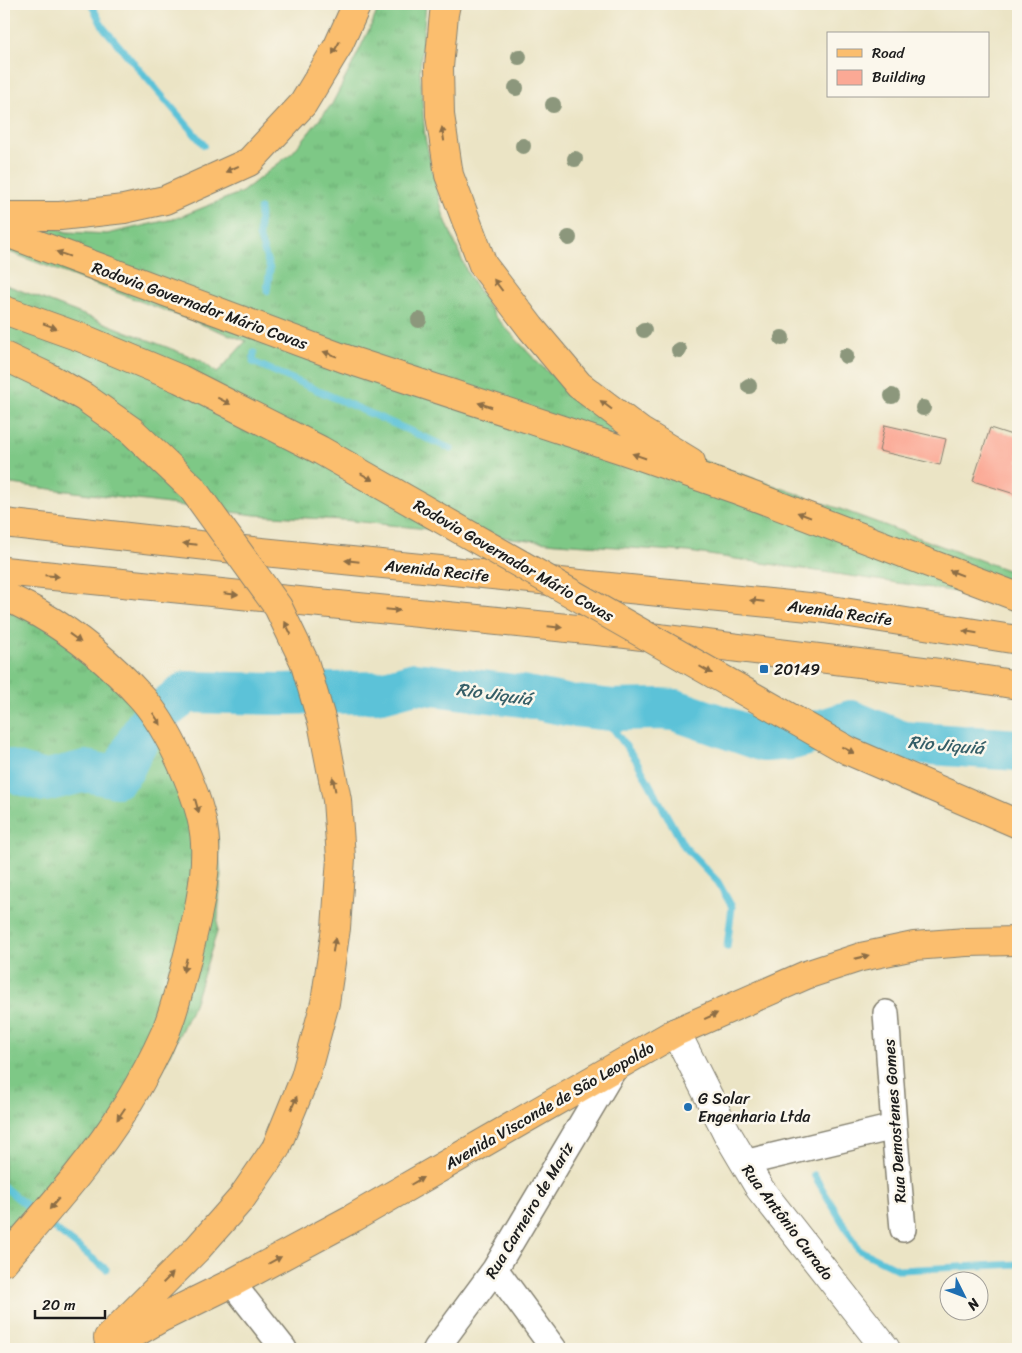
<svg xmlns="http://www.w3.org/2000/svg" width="1022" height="1353" viewBox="0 0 1022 1353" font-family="Sriracha,sans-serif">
<defs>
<pattern id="grass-tufts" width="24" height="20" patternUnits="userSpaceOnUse" patternTransform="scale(1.25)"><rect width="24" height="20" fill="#7ec886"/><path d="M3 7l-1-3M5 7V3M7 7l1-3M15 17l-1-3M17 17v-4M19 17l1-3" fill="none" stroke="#6cab73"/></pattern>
</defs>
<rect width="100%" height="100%" fill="#fbf7ec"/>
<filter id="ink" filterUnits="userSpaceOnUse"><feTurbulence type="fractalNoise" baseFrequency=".02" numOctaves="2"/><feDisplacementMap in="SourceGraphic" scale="10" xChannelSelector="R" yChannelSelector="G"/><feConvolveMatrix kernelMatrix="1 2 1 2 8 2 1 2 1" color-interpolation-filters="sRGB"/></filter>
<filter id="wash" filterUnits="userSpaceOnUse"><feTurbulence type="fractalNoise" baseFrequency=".0096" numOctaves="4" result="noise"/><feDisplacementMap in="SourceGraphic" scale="20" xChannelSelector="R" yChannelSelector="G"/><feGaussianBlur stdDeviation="1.12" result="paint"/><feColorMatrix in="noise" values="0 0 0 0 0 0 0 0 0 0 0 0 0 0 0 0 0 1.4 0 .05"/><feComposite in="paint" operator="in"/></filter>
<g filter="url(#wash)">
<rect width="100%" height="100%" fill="#ebe4c5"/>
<!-- grass -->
<path fill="url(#grass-tufts)" stroke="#4d7251" d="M380,4H426L420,71L425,138L443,214L467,272L495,316L538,363L615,430L818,501L1018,574V601L689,552L557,543L343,520L255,515L4,483V284L200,360L217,373L246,341L4,250V219L7,211L67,232L107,234L177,218L242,192L293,152L332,104L354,61L374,19Z
M4,609L39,617L127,688L216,821L221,875L217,932L194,1004L154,1087L107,1141L4,1258Z"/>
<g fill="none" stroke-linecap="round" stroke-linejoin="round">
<!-- stream -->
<path stroke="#5bc2d8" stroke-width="7" d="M91,4L103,27L204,145
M260,209L259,236L270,269L267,291
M254,353L253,362L451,449
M598,708L636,760L684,846L718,882L732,907L727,947
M814,1175L859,1250L900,1270L1018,1264
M4,1187L37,1214
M45,1221L106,1269"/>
<!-- river -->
<path stroke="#5bc2d8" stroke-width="42" d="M4,769L44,781L86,771L116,777L124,768L135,745L149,721L187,692L280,694L382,692L415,683L522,696L566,705L612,710L660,709L675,710L764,741L793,739L851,721L902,742L1018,750"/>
</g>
<g id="blocks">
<!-- building -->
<path fill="#fba995" d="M885,425L946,439L940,465L879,451Z
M990,428L1018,437V495L973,481Z"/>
</g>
</g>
<g filter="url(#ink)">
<use href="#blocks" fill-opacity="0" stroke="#848070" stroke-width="1"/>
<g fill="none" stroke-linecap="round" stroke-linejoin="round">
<!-- minor casing -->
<g stroke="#848070" stroke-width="28">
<path id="minor" d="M886,1013L894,1127L903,1229
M744,1163L894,1127
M495,1269L554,1349
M232,1283L284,1349
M436,1349L495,1269L615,1067"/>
</g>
<!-- tertiary casing -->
<g stroke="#848070" stroke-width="30">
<path id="tertiary" d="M676,1032L728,1135L760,1189L886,1349"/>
</g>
<!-- primary casing -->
<g stroke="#848070" stroke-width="30">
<path id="primary" d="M4,523L243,550L819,608L1018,640
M4,571L626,634L955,675L1018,685
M108,1338L197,1249L241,1199L276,1148
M108,1349L161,1318L232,1283L353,1218L676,1032L806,975L861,957L914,946L966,942L1018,941"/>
</g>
<!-- trunk casing -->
<g stroke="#848070" stroke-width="30">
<path id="trunk" d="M446,4L444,14L439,67L440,115L449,175L483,265L531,328L579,385L640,431L691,462
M4,216H60L124,209L165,200L249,162L303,104L338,46L357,4
M4,232L343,358L623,450L735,489L1018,597
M4,310L82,338L180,379
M4,595C16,602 28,607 40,614C78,636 113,666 143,699C162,721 176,750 187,776C196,797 204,821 205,843C207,877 197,918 189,951C182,978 176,1007 165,1033C154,1058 141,1082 127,1105C92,1162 47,1211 4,1261"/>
</g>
<!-- minor -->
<use href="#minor" stroke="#fff" stroke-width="25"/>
<!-- tertiary -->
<use href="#tertiary" stroke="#fff" stroke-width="28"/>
<!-- primary -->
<use href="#primary" stroke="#fbbe6e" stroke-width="28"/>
<!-- trunk -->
<use href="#trunk" stroke="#fbbe6e" stroke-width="28"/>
<!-- primary-bridge casing -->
<g stroke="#848070" stroke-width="30" stroke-linecap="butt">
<path id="primary-bridge" d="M4,356L46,376L84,397L132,431L192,488L278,607L304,661L322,722L337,800L341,858L336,928L325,1003L305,1077L276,1148"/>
</g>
<!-- trunk-bridge casing -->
<g stroke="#848070" stroke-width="30" stroke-linecap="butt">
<path id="trunk-bridge" d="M180,379L320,450L849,751L1018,824"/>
</g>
<!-- primary-bridge -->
<use href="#primary-bridge" stroke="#fbbe6e" stroke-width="28"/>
<!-- trunk-bridge -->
<use href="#trunk-bridge" stroke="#fbbe6e" stroke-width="28"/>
</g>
<!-- trees -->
<g fill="#8c977c">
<circle cx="519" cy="57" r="8"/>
<circle cx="516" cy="88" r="8"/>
<circle cx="553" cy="105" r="8"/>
<circle cx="523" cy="146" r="8"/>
<circle cx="575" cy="159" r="8"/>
<circle cx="569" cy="238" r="8"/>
<circle cx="419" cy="320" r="8"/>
<circle cx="644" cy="330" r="8"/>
<circle cx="782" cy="338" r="8"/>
<circle cx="679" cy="350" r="8"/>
<circle cx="846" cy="356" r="8"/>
<circle cx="749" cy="386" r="8"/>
<circle cx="892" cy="396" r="8"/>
<circle cx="923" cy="408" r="8"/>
</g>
<!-- one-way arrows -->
<defs><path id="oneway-solid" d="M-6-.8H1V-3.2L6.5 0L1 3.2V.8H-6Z" transform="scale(1.25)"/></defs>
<g fill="#8c6d45">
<use href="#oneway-solid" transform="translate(336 48) rotate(119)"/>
<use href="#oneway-solid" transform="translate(443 134) rotate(-99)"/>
<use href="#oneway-solid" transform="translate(232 169) rotate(155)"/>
<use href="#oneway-solid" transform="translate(63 254) rotate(-160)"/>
<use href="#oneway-solid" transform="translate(498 285) rotate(-127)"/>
<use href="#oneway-solid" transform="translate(50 326) rotate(20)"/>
<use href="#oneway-solid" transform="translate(330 354) rotate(-160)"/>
<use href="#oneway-solid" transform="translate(224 401) rotate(27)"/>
<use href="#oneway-solid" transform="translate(485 405) rotate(-162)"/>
<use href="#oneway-solid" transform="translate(606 405) rotate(-143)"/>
<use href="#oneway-solid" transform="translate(639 456) rotate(-161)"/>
<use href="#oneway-solid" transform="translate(367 477) rotate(30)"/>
<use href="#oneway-solid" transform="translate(804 515) rotate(-159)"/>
<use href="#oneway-solid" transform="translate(190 544) rotate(-174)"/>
<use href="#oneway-solid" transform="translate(352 561) rotate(-174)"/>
<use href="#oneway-solid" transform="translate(956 573) rotate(-159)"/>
<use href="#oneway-solid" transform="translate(52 576) rotate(5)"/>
<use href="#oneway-solid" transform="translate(231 594) rotate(6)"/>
<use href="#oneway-solid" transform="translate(757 601) rotate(-174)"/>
<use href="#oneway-solid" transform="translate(393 610) rotate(6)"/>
<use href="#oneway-solid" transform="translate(555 627) rotate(6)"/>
<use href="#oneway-solid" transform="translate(288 628) rotate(-116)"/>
<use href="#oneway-solid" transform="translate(970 632) rotate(-171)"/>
<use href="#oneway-solid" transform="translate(75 638) rotate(36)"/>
<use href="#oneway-solid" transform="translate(706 670) rotate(30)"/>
<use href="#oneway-solid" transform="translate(157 719) rotate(56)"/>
<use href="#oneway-solid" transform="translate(848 750) rotate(27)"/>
<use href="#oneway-solid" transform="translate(334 784) rotate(-101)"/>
<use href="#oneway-solid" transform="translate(197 806) rotate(74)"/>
<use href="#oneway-solid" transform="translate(334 945) rotate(-81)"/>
<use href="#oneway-solid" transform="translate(862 957) rotate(-14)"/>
<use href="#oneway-solid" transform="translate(185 965) rotate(104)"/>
<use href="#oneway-solid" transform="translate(711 1016) rotate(-24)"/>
<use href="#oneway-solid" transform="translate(294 1103) rotate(-67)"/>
<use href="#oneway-solid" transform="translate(121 1114) rotate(124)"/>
<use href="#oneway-solid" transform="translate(417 1181) rotate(-30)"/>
<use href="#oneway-solid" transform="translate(54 1204) rotate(130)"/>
<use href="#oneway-solid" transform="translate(275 1260) rotate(-28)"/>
<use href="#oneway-solid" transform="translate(168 1278) rotate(-45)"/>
</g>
</g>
<!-- markers -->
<g fill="#1f6fb2" stroke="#fbf7ec" stroke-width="2">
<rect x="759" y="664" width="10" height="10" rx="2.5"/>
<circle cx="688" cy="1107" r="5"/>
</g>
<g text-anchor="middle" stroke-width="5" stroke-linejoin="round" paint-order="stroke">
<!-- street labels -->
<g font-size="16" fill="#1c1c1c" stroke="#fbf7ec">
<text transform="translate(200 305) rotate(20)" y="6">Rodovia Governador Mário Covas</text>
<text transform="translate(514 560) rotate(30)" y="6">Rodovia Governador Mário Covas</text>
<text transform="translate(437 570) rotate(6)" y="6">Avenida Recife</text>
<text transform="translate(840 612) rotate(8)" y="6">Avenida Recife</text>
<text transform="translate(549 1105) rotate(-30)" y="6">Avenida Visconde de São Leopoldo</text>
<text transform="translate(894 1121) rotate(-94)" y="6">Rua Demostenes Gomes</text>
<text transform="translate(529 1210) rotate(-59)" y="6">Rua Carneiro de Mariz</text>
<text transform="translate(788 1222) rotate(53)" y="6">Rua Antônio Curado</text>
</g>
<!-- poi labels -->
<g font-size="16" fill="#1c1c1c" stroke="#fbf7ec" text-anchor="start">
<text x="774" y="675">20149</text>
<text x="698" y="1104">G Solar<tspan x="698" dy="18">Engenharia Ltda</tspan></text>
</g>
<!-- water labels -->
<g font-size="18" font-style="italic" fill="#355e67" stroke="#fbf7ec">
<text transform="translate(494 694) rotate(8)" y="6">Rio Jiquiá</text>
<text transform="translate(946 745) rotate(5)" y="6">Rio Jiquiá</text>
</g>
</g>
<!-- margin -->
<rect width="1022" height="1353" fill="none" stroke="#fbf7ec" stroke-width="20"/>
<!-- legend -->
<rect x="827" y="32" width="162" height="65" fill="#fbf7ec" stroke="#a29f99"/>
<rect x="837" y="49" width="25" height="8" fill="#fbbe6e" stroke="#a29f99"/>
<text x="872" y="58" font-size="15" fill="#1c1c1c">Road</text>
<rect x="837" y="70" width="25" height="15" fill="#fba995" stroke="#a29f99"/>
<text x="872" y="82" font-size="15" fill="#1c1c1c">Building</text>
<!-- north arrow -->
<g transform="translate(964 1296) rotate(132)"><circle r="24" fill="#fbf7ec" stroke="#a29f99"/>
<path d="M0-4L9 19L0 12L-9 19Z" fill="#1f6fb2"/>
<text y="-8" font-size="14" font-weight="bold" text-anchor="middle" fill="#1c1c1c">N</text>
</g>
<!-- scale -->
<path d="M35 1310v8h70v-8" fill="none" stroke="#1c1c1c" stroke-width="2.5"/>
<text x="42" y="1310" font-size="15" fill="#1c1c1c" stroke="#fbf7ec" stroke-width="4" paint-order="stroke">20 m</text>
</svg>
